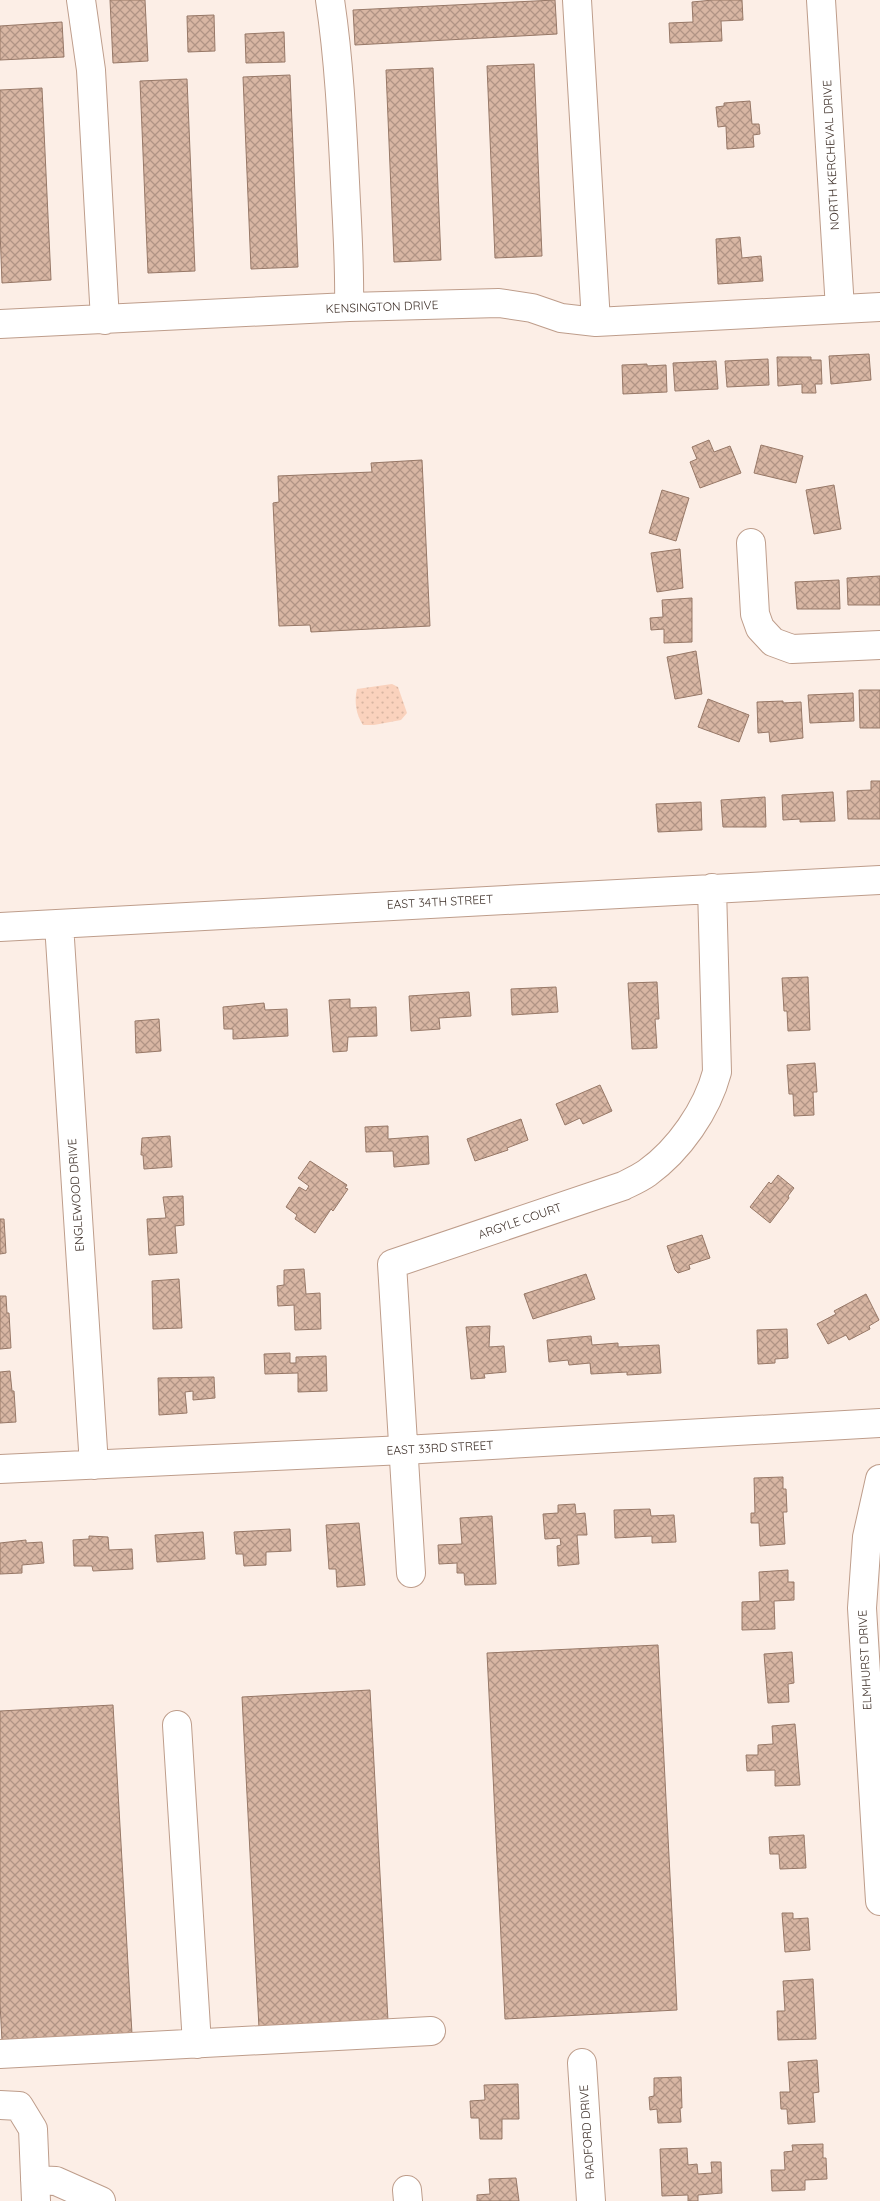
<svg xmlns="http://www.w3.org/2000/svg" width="880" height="2201" viewBox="0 0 880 2201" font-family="Quicksand,sans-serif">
<defs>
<pattern id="green-dots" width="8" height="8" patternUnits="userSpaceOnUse" patternTransform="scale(1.25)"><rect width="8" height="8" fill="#fad2bd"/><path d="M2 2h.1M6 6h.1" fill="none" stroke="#d7b5a2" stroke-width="1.8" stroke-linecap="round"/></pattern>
<pattern id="building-cross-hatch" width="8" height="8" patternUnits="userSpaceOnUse" patternTransform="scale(1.25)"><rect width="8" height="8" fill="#d8b6a3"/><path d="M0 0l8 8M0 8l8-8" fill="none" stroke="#b19485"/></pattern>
</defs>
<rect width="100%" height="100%" fill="#fceee6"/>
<!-- green -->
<path fill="url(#green-dots)" d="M392,684L398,687L407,713L401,720L374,725H363C356,715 354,701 357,689Z"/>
<!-- building -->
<path fill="url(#building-cross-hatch)" stroke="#977867" d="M110,0H145L148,61L113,63Z
M555,0L557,34L355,45L353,10Z
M713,0H742L743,20L721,21L722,41L670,43L669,23L693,22L692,2Z
M214,15L215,51L188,52L187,16Z
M62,22L64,57L0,60V26Z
M284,32L285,62L246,63L245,34Z
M534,64L542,256L495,258L487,66Z
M433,68L441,260L394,262L386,70Z
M290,75L298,267L251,269L243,77Z
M187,79L195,271L148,273L140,81Z
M42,88L51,280L2,283L0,230V90Z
M750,101L752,124H759L760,134L753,135L754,147L727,149L726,126L718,127L716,107L724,106V103Z
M740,237L742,258L761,256L763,281L718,284L716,239Z
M869,354L871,380L831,384L829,356Z
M777,357H811V360H821L822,384H815L816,393H802V384L778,386Z
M768,359L769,385L727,387L725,361Z
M716,361L718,389L675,391L673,363Z
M647,364V366L666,365L667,392L623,394L622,365Z
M709,440L714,452L730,446L741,473L700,488L690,462L697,459L692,447Z
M761,445L803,456L796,483L754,473Z
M422,460L430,626L311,632L310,625L279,626L273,503L279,502L278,476L372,472L371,463Z
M834,485L841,529L814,534L806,490Z
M662,490L689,498L676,541L649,533Z
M680,549L683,588L657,592L651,553Z
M880,576V605H848L847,578Z
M839,580L840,609H797L795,582Z
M692,598V642L664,643V629L651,630L650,618L663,617L662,600Z
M696,651L702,694L675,699L667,657Z
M859,690H880V728H860Z
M853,693L854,721L810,723L808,695Z
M708,699L749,715L739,742L698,727Z
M783,701V703L801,702L803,738L770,742L769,732L758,733L757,702Z
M871,781H880V819H848L847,791L871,790Z
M833,792L835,821L800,822V819L783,820L782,795Z
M765,797L766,827H723L721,800Z
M701,802L702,830L658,832L656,804Z
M808,977L810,1030L788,1031L787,1011H784L782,978Z
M657,982L659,1019H655L657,1048L632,1049L628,983Z
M556,987L558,1012L512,1015L511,989Z
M469,992L471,1016L439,1018L440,1029L411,1031L409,996Z
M350,999V1008L376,1007L377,1036L348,1037L347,1051L333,1052L329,1000Z
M264,1003L265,1010L287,1009L288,1036L233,1039V1029H224L223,1007Z
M159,1019L161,1051L136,1053L135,1021Z
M815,1063L817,1092H813L814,1115L794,1116L793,1094H789L787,1065Z
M600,1085L612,1111L583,1124L580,1118L565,1125L556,1104Z
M521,1119L528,1140L507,1148L508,1150L475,1161L467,1139Z
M388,1126V1139L428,1136L429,1164L394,1167L393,1151L366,1152L365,1127Z
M170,1136L172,1167L144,1169L143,1155H141L142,1138Z
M310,1161L347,1185L345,1188L348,1189L333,1211L331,1209L315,1233L295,1219L297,1215L286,1207L299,1187L306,1191L309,1186L298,1178Z
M778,1175L794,1188L788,1196L789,1198L770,1223L750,1207L769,1182L771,1184Z
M183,1196L184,1225L175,1226L177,1253L149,1255L147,1219L166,1218L163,1197Z
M0,1219H4L6,1253L0,1254Z
M702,1235L710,1258L689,1265L690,1269L678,1273L675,1270L667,1246Z
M304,1269L306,1294L320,1293L321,1329L295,1330L294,1305L278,1306L277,1286L284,1285V1270Z
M586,1274L595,1299L533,1319L524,1294Z
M179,1279L182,1328L153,1329L152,1281Z
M866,1294L879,1320L869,1326L870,1329L849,1340L846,1335L828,1344L817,1324L836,1314L834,1311Z
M0,1296H6L7,1313H9L11,1348L0,1349Z
M490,1326L489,1347L504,1346L506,1372L484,1374L485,1378L471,1379L466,1327Z
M787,1329L788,1358L775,1359V1363L758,1364L757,1330Z
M591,1336L592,1345L618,1343V1347L659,1345L661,1373L627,1375V1372L591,1374L590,1363L569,1365L568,1360L549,1362L547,1340Z
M290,1353V1363H296V1357L326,1356L327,1391L298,1392V1373L265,1374L264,1354Z
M10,1371L12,1391H14L16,1422L0,1423V1372Z
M214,1377L215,1398L193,1400V1391L185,1392L187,1413L159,1415L158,1378Z
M783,1477V1489H786L787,1512H783L785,1544L760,1546L759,1523H751V1513H755L754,1478Z
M575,1504L576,1514L585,1513L587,1535H577L579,1564L558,1566L557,1546L561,1545L560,1538L545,1539L543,1514L558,1513V1505Z
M650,1509L651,1516L674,1515L676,1542L652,1543V1536L615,1538L614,1510Z
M492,1516L496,1584L465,1585L464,1573H457V1563L439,1564L438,1545L462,1544L460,1518Z
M359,1523L365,1585L337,1587L336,1569H329L326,1525Z
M290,1529L291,1551L266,1552V1565L244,1566L243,1554H236L234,1532Z
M203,1532L205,1559L157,1562L155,1535Z
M89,1536L108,1537L109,1550L132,1549L133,1569L93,1571L92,1566H74L73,1540L89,1539Z
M26,1540V1543L42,1542L44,1563L22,1565V1573L0,1574V1543Z
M788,1570V1582H794V1600L774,1601L775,1629L742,1630V1602L760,1601L759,1572Z
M658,1645L677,2010L505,2019L487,1653Z
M792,1652L794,1683L788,1684L789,1702L768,1703L764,1654Z
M370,1690L388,2021L259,2028L242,1697Z
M113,1705L132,2034L2,2041L0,2003V1711Z
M795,1724L800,1785L775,1786V1770L747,1771L746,1755H758V1745L773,1744L772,1726Z
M804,1835L806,1868L780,1869L779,1854H770L769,1837Z
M782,1913H793V1919L808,1918L810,1950L785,1952Z
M813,1979L816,2039L778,2040L777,2011H785L783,1981Z
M817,2060L819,2092L813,2093L815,2122L788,2124L787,2109H781L780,2092H790L788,2062Z
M681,2077L682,2108H680L681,2122L658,2123L657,2109L650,2110L649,2097L654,2096V2078Z
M518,2084L519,2119H502V2139H480L479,2118H471L470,2101L485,2100L484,2085Z
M823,2144V2158H826L827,2179L805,2180V2190L772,2191L771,2170H785L784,2152L793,2151L792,2145Z
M687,2148L688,2165L697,2164L698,2174L712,2173L711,2162H721L722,2193L698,2195V2201H688V2195L662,2196L660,2149Z
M516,2178L519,2201H477V2195L490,2194L489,2179Z"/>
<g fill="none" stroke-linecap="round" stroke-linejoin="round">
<!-- minor casing -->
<g stroke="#be9d8b" stroke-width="30">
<path id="minor" d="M81,0L91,70L105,320
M330,0C339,60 342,121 345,182C347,224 350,265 349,307
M577,0L596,322
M821,0L840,309
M0,324L349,307L499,303L532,308L561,318L596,322L880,307
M751,543L755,614L760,628L773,642L792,649L880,645
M59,924L94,1465
M0,927L880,880
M0,1469L404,1450L880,1423
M880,1479L867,1537L862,1608L880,1901
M411,1573L392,1264L623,1186C631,1182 640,1178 647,1173C679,1150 707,1110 717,1072L712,888
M177,1725L197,2044
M0,2054L431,2031
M582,2063L591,2201
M0,2105L19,2106L33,2129L36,2201
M35,2180L56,2181L101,2201
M407,2190L408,2201"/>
</g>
<!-- minor -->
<use href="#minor" stroke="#fff" stroke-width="28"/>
</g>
<g text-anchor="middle" stroke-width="4.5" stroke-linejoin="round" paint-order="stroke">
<!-- street labels -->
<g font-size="12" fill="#3e3029" stroke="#fff">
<text transform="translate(831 155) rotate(-93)" y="4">NORTH KERCHEVAL DRIVE</text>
<text transform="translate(382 307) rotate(-2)" y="4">KENSINGTON DRIVE</text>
<text transform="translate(440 902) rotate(-3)" y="4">EAST 34TH STREET</text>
<text transform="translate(76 1195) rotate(-94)" y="4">ENGLEWOOD DRIVE</text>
<text transform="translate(520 1221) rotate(-19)" y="4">ARGYLE COURT</text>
<text transform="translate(440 1448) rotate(-3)" y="4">EAST 33RD STREET</text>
<text transform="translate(865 1660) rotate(-93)" y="4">ELMHURST DRIVE</text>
<text transform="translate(587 2132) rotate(-94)" y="4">RADFORD DRIVE</text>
</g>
</g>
</svg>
